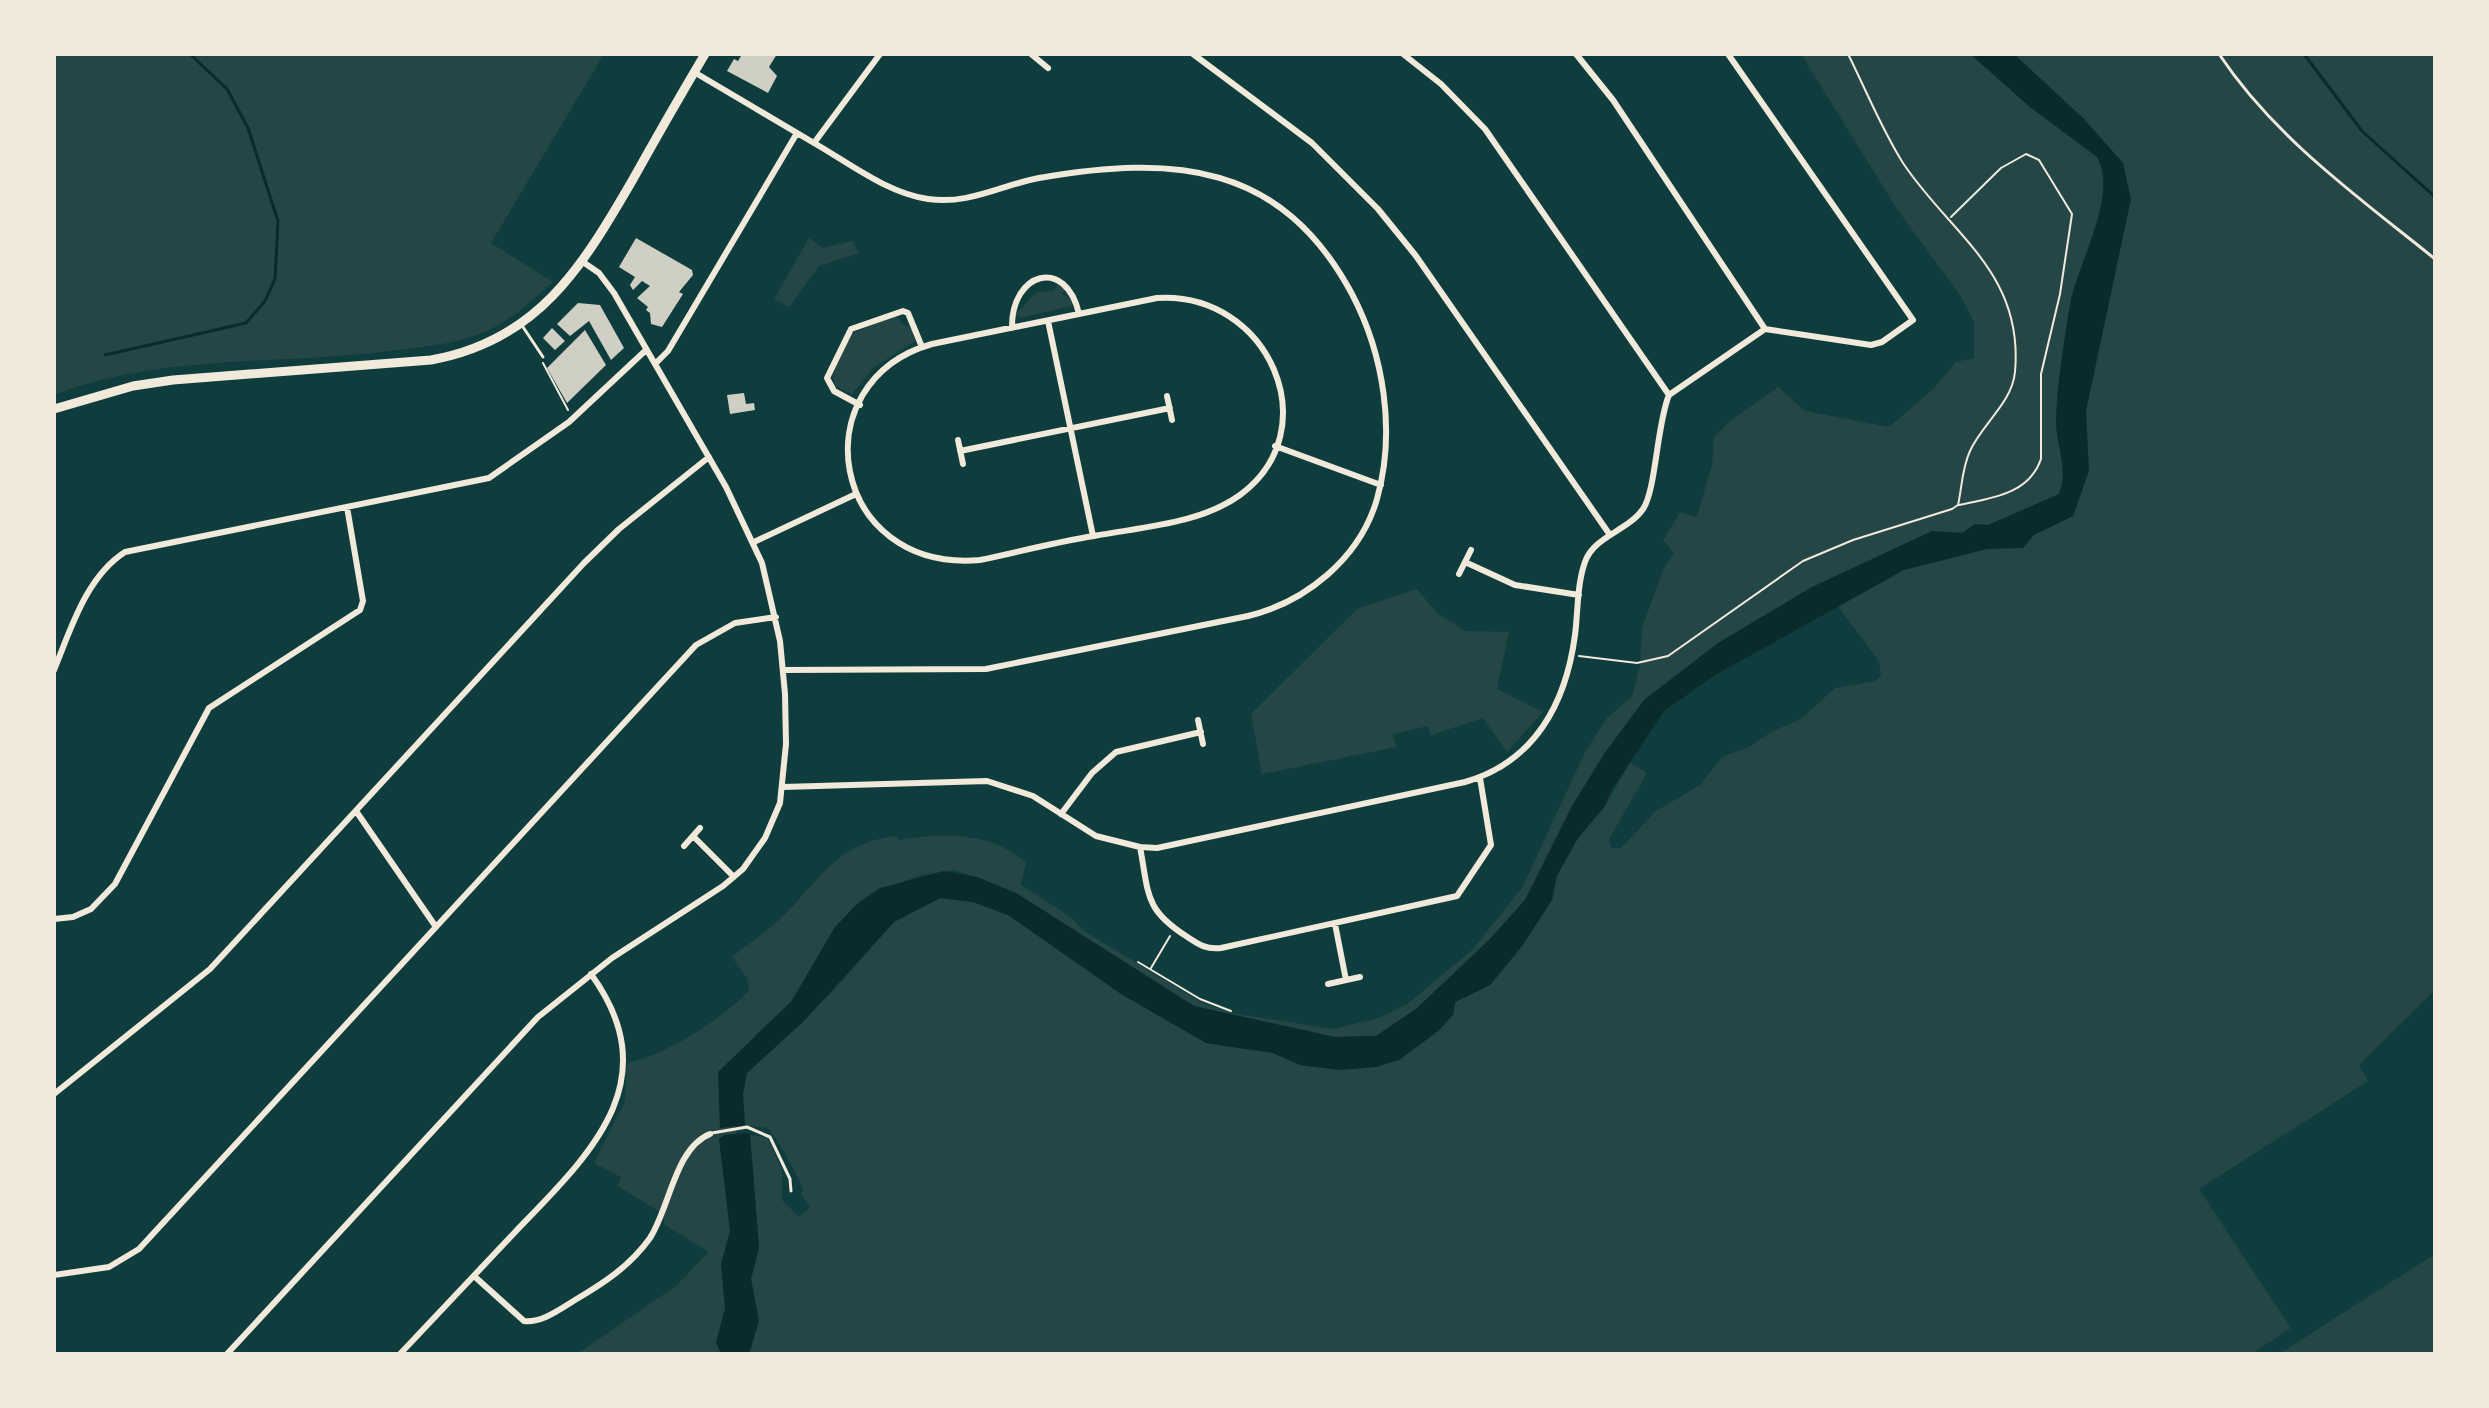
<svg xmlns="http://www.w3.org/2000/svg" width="2489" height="1408" viewBox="0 0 2489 1408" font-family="'Titillium Web',sans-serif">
<rect width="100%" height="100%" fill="#0f3d3e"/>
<!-- green -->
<path fill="#244646" d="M54,54H604L491,243L553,282C530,302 509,323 479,334C451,345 420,347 390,351C279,365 159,354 54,395Z
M1801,54H2435V990L2359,1065L2368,1081L2199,1189L2291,1328L2251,1354H749L759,1321L751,1279L759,1248L750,1135L768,1138L782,1170V1200L799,1217L810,1207L801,1194L803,1190C796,1171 781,1145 768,1128L745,1125L743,1094L747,1073L831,993L894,922L940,898L973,902L1008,915L1155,1014L1224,1046L1273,1053L1300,1065L1340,1070L1399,1060L1438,1031L1453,1015L1455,1002L1490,985L1522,946L1552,900L1557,876L1578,838L1605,806L1630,763L1647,773L1609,839L1611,848H1621L1656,811L1700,785L1722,757L1751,746L1771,732L1801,719L1835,688L1875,681L1881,675L1879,661L1831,597L1661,700L1572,806L1525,900L1489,940L1416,1009L1376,1036L1335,1037L1194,1006L1016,893L955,870L922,875L871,893L835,927L791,1002L756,1034L729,1088L741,1163L733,1354H577L676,1286L709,1252L665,1225L663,1214L618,1186L621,1177L594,1163L625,1101L627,1063C670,1053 717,1022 749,991L747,978L732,957C750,943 769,930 785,914C823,876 839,842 897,836L899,840C942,833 991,831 1026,863L1021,885L1072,918L1084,931L1204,1004L1238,1014L1332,1029L1379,1018L1409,1003L1473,949L1522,888L1585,752L1607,718L1632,696L1640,666L1642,628L1663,570L1674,553L1663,540L1680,512L1695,517L1698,513L1712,465L1714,437L1729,422L1778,387L1805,411L1889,427L1932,390L1956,362L1974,358V322L1962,298L1897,209Z
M809,238L823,248L852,241L859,253L819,266L789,307L774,299Z
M1058,284L1065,289L1062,294L1071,298L1072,306L1021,318L1015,315L1037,292L1054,291Z
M896,315L902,324L912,329L915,341L873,368L852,394L835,386L832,372L851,334Z
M1417,589L1437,613L1465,631L1509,632L1497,689L1543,712L1507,752L1483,718L1431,735L1428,726L1393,734L1396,747L1262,774L1251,714L1357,609Z
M2435,1254V1354H2279Z"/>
<!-- water -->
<path fill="#0a2a2b" d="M1970,54H2014L2084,119L2123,163L2131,199L2086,411L2089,471L2073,516L2034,535L2023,548L1987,549L1904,570L1715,675L1664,711L1611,791L1605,806L1578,838L1557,875L1552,900L1522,946L1490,985L1455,1002L1453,1015L1438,1031L1399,1060L1376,1067L1340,1070L1300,1065L1273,1053L1206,1043L1121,994L1008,915L973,902L940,898L894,922L804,1021L747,1073L743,1094L745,1125L720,1128L718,1072L791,1002L835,927L857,904L880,888L944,871L977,877L1016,893L1194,1006L1335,1037L1376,1036L1416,1009L1489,940L1525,900L1572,806L1604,754L1644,700L1718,643L1810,588L1932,531L1962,533L1975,524L1988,525L2059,494C2069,469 2056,446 2056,421C2057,383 2064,342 2070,305C2077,263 2119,196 2097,157L2030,107Z
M745,1133L750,1134L759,1248L751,1279L759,1321L749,1354H721L716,1342L725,1308L721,1264L730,1231L719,1139L724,1135Z"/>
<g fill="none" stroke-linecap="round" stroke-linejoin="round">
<!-- stream -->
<path stroke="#0a2a2b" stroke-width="3" d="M2304,54L2362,131L2435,197
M105,355L246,323L265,301L275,279L278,221L248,128L227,89L190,54"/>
</g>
<!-- building -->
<path fill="#cfcfc3" d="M737,54H777L769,67L777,76L768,93L727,71L734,59L738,61L741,56Z
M636,238L692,270L693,275L679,292L683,294L662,327L651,324L650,313L646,310L648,307L637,298L650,286L642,281L633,290L630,285L635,277L619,267Z
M578,303L600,305L624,348L611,360L589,321L570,336L557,324Z
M552,328L565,341L555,350L543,338Z
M585,330L606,365L567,403L547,368Z
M744,393L746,404L754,403L755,410L730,414L727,395Z"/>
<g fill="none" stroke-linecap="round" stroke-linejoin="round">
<!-- path -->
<path stroke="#f1e9da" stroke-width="2" d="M1951,217L2001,168L2026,154L2039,160L2072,214L2060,294L2041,374V459C2029,494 1992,498 1959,505
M543,363L568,410
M1579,656L1637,663L1668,656L1803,561L1853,540L1952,509L1958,505C1962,487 1962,468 1970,451C1982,424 2012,403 2015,372C2024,272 1950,234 1903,163C1882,130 1866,90 1848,54
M1138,962L1200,999L1231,1011
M1151,968L1170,936"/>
<!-- service -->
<path stroke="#f1e9da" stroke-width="3" d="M2219,54C2275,138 2357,196 2435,259
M523,327L543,357
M712,1133L747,1127L770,1137L790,1179L791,1191"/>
<!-- minor -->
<path stroke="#f1e9da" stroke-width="6" d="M1031,54L1048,68
M1193,54L1312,143L1378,209L1416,256L1610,535
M1403,54L1441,84L1485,129L1669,395
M1576,54L1613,100L1765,329
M694,72C734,96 774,119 814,143C849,163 887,193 928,199C969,205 1001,185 1039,178C1174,155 1281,162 1352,294C1384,355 1396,432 1377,499C1360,558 1306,602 1248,616L986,669L783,670
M814,143L880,54
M1157,298C1269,291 1329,430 1240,495C1200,524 1142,527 1094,536C1056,542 1018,552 980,560C830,573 799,382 932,344Z
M1048,321L1093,536
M1012,328C1011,272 1066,256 1079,314
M655,364L668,351L797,133
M1167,396L1172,420
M860,405L834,391L827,378L851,329L903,311L908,313L922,347
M958,440L963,464
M1275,446L1381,485
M960,451L1170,408
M754,542L856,494
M1465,562L1515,585L1579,595
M1459,574L1471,550
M54,670C71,629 86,577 125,552L489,478L569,422L646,350
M1198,720L1203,744
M783,787L987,781L1033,796L1096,836L1140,847L1157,848L1465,782C1535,762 1566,703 1575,635C1578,612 1577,584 1585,562C1594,536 1628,531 1643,509C1656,490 1657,423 1669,395L1765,329L1871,345L1882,342L1913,320L1728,54
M356,811L436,927
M1061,814L1092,773L1116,752L1201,732
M693,836L734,877
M684,846L700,828
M1140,847C1149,894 1144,909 1186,936C1198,944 1206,950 1221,948L1457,896L1491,845L1480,778
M54,919L73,917L91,909L115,884L209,708L360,610L363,601L347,507
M1335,924L1346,980
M1328,984L1360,977
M54,1094L210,969L584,563L619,529L709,457
M54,1275L109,1267L139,1249L696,645L735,623L776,617
M474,1276L524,1321C542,1323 560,1309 575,1300C604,1283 630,1266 650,1238C670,1207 675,1148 710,1134
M227,1354L538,1017L612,958L723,886L743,869L765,838L780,803L786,744L785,694L780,641L762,563L726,487L614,293L599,273L583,262
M400,1354C439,1313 478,1271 517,1230C589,1155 669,1082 591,974"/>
<!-- secondary -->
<path stroke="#f1e9da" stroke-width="9" d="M54,409L133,386L173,380L431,360C538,341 582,267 632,181C656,138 680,96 705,54"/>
</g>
<!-- border -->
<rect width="2489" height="1408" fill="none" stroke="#f1e9da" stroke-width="112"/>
</svg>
